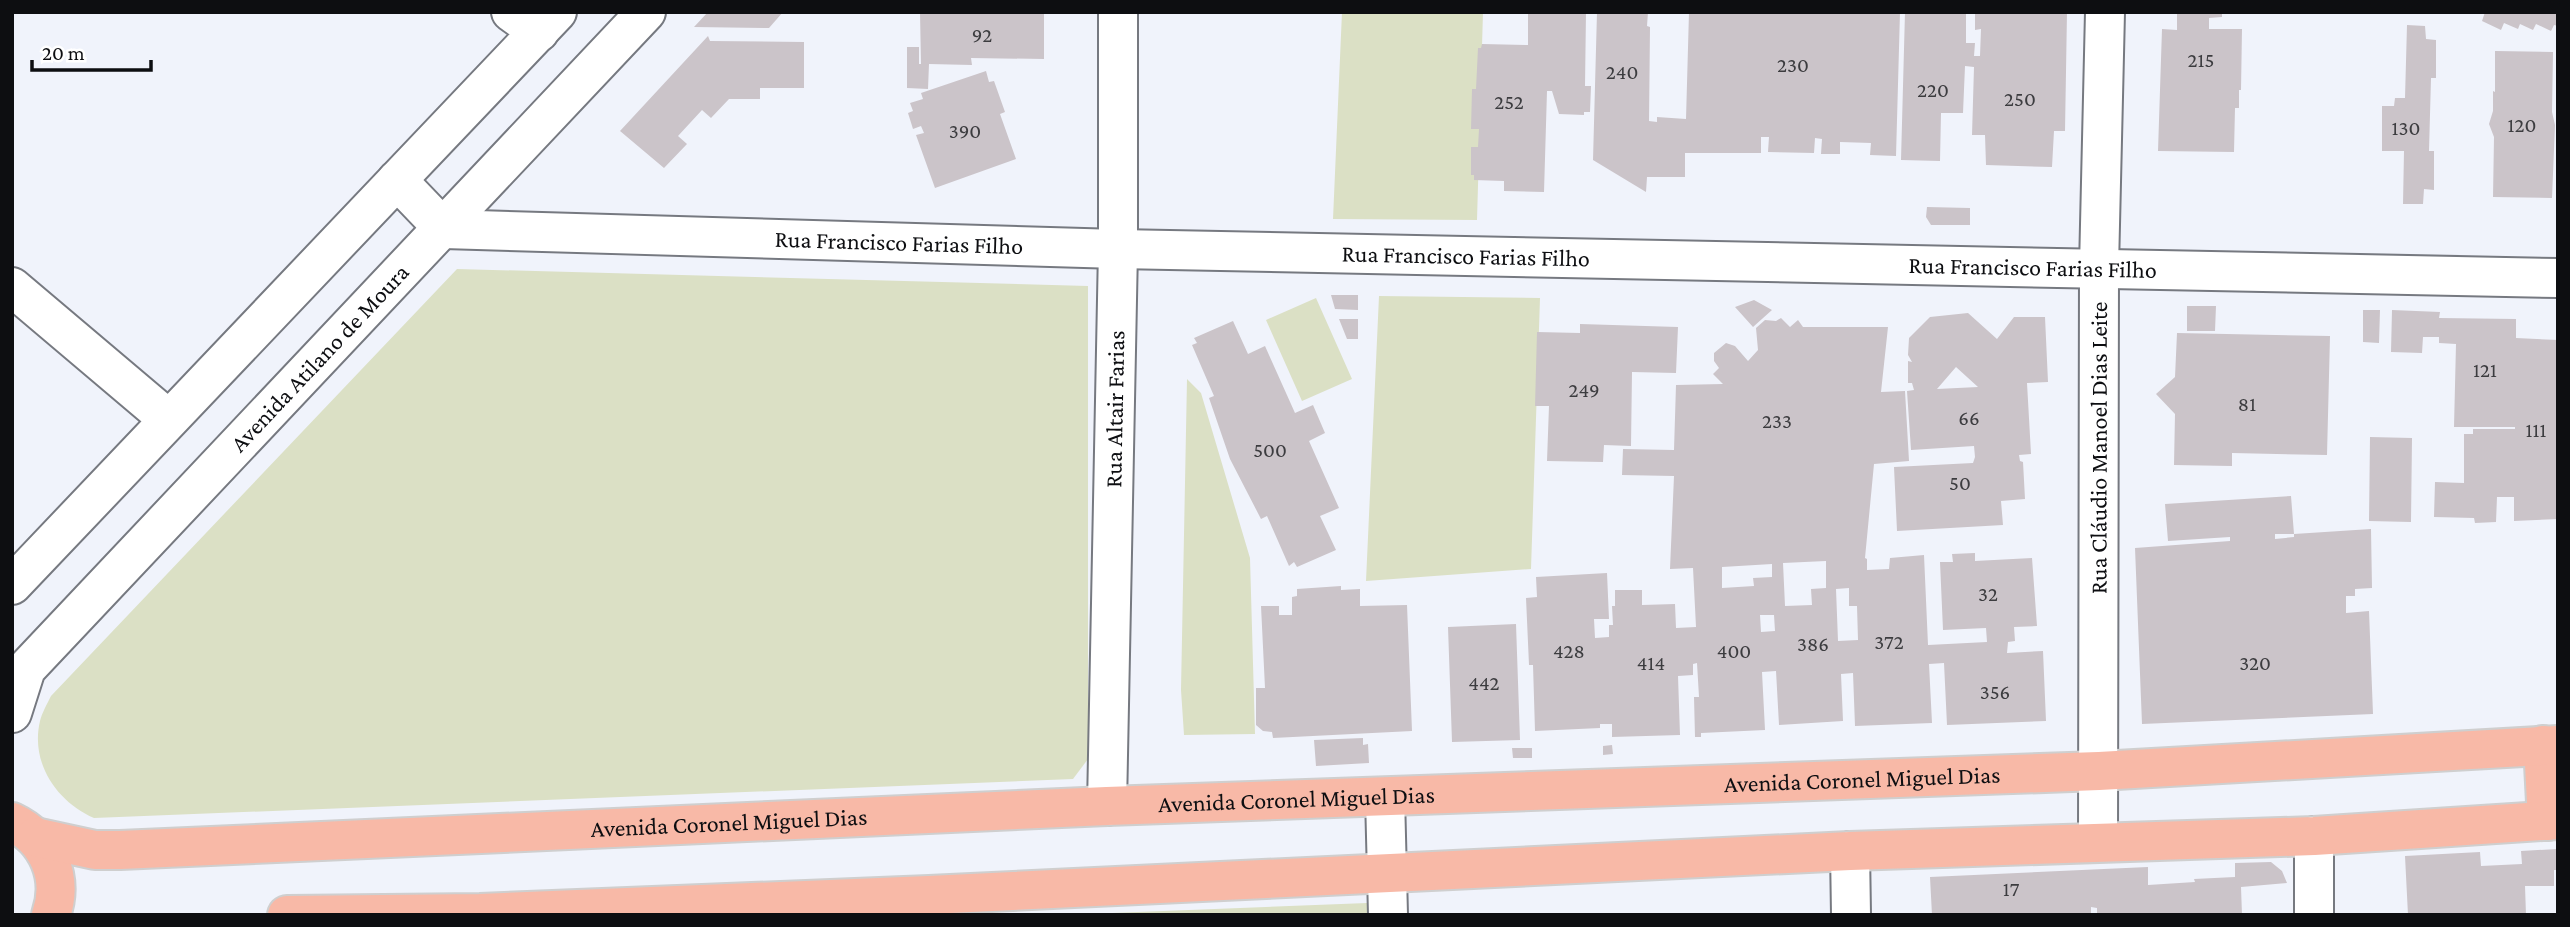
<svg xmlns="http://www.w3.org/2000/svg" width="2570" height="927" viewBox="0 0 2570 927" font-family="'Crimson Pro',serif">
<rect width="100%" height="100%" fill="#f0f3fb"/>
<!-- green -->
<path fill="#dbe0c5" d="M1342,12H1483L1477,220L1333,219Z
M457,269L1088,286V759L1073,779L94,818C57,802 30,763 40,721C42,713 47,704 51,696Z
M1379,296L1540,298L1531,569L1366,581Z
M1316,298L1352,379L1302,401L1266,320Z
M1187,379L1201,393L1250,558L1255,734L1184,735L1181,690Z
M1367,903V915H1061Z"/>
<!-- building -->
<path fill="#cbc4c9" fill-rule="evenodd" d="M708,12H783L769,28L694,27Z
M920,12H1044V59L971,58L972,65L929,64L928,89L907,88V47H919V64H921Z
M1528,12H1586L1585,86H1591L1590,112H1584V115L1559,114L1552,91H1547L1544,192L1504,191V181L1474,180V175H1471V147H1478L1479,129H1471L1472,89H1476L1478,48H1481L1482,44L1528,45Z
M1597,12H1648L1647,26L1650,27L1649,121L1657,122V117L1686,119L1689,12H1900L1896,156L1870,155L1871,143L1840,142V154H1821L1822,139L1815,138L1814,153L1768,152L1769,137H1761V153H1685V177H1647L1646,192L1593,160Z
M1905,12H1966V43H1975L1974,56H1980L1981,29L1975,30V12H2067L2065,131H2054L2052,167L1986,165L1985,135H1972L1974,67L1965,66L1963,113H1941L1940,161L1901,160Z
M2177,12H2222V17L2209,18V29H2242L2241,90H2239V108H2235L2234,152L2158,151L2162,29L2177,30Z
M2485,12H2558V26L2554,25L2551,31L2536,24L2533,30L2520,24L2518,29L2504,23L2501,30L2482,21Z
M2407,25L2425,26L2426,39L2436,40V78H2431L2429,151H2434V190L2424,189L2423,204H2403L2404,151H2382V106H2394L2395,98H2405Z
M708,36L710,41L804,42V88H760V99H729L711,118L702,110L678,136L687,144L664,168L620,131Z
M2495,51L2553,52L2552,112L2555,125L2552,198L2493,197L2494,137L2489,124L2493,111V91L2495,92Z
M986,71L989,82L994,81L1005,112L1000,114L1016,159L935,188L916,135L924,133L921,126L913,129L908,113L913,111L910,103L923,99L921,93Z
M1927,207L1970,208V225H1931L1926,217Z
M1331,295H1358V310L1335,309Z
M1754,300L1772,310L1753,327L1735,307Z
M2187,306H2216L2215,331H2187Z
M2363,310H2380L2379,343L2363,342Z
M2392,310L2440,312L2439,318L2516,319V338L2558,340V519L2514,521V497H2497L2496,522L2475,523L2474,518L2434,517L2435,482L2464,483V434H2473V429H2515V427H2454L2456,344L2439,343V337H2423L2422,353L2391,352Z
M1968,313L1997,339L2014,317H2045L2048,382L2027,383L2031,454L2019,455L2020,461L2023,462L2025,499L2001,501L2003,525L1897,531L1894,467L1973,463L1975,457L1974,446L1911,450L1907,391L1914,390L1912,383H1908V361L1912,362L1908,355L1909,338L1930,317ZM1956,367L1978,387L1937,389Z
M1781,318L1790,327L1798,320L1803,327H1888L1881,392L1905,391L1909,461L1874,464L1865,558L1867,559V570L1889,569L1890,558L1924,555L1928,645L1987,642L1986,628L1943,630L1940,562H1953L1952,554L1975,553V561L2032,558L2037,626L2014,627L2015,641L2008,642L2007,653L2043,651L2046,721L1947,725L1944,663L1929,664L1932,723L1855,726L1853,673L1841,674L1843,721L1779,725L1776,671L1762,672L1765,730L1701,733V737H1695L1694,697H1699L1697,663L1693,664V675L1678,676L1680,735L1612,737V724H1600V728L1535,731L1533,665H1529L1526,598L1537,597L1536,577L1607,573L1609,619H1594L1595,638L1609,637V625H1613L1612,606H1615V590H1642V605L1675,604L1676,628L1696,627L1693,568L1670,569L1674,476L1622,475L1623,449L1674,450L1676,385L1723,384L1713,374L1719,368L1714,361V353L1726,343L1735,346L1748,361L1758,350L1756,328L1765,320L1776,321ZM1826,561V588L1811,589L1812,605L1785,606L1783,563ZM1772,564V577L1753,578L1754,586L1722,588V567ZM1849,588V606H1857L1858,640L1838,641L1836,589ZM1760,615H1774L1775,631L1761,632Z
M1339,319H1358V339H1347Z
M1233,321L1248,354L1265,346L1295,413L1313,405L1325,433L1309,441L1339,508L1320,516L1336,550L1297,567L1294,562L1289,566L1267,516L1261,519L1230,459L1209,398L1214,396L1192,345L1197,343L1194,338Z
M1580,324L1678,327L1676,373L1632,372L1631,446L1604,445L1603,462L1547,461L1549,406H1535L1537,332L1580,333Z
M2177,333L2330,336L2327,455L2232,453V466L2174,465L2175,414L2156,394L2175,377Z
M2370,437L2412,438L2411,522L2369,521Z
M2291,496L2294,534L2371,529L2372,588L2355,589V596H2346V613L2369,611L2373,714L2142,724L2135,548L2230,541V537L2168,541L2165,504ZM2275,534H2294V537L2275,539Z
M1341,586V590L1360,589V606L1407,605L1412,731L1273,738L1272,732L1263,731L1256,725V688H1265L1261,606H1279V615H1292V597L1297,596V589Z
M1516,624L1520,740L1452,742L1448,627Z
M1363,738V745L1368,744L1369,763L1316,766L1314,740Z
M1612,745L1613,754L1603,755V746Z
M1512,748H1532V758H1513Z
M2558,849V870H2554V886H2525L2526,915H2408L2405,856L2480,852L2481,866L2522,864L2521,851Z
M2271,862L2282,871L2287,883L2241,887L2242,915H2097V908L2091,907V915H1932L1930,877L2148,867V885L2195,882L2194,879L2235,877V863Z"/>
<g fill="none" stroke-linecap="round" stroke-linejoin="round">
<!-- minor casing -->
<g stroke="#767980" stroke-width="42">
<g id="minor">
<path d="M511,12L539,32"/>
<path id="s1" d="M397,180L444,229L1118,249L2558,278"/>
<path d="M12,287L168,419"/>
<path d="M12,585L557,12"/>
<path id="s2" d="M12,713L26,669L646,12"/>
<path d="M1385,797L1388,915"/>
<path id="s3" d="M1107,806L1118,249V12"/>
<path d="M2314,836V915"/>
<path id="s4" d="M2098,842L2099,267L2105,12"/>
<path d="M1850,851L1851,915"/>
</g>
</g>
<!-- major casing -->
<g stroke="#cfcfcf" stroke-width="42">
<g id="major">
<path d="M2543,745L2547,821"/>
<path d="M12,822C48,839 64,878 51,915"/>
<path id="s5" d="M35,837L95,850H120L1107,806L2099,771L2558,745"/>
<path d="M287,915L480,913L929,895L1850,851L2314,836L2558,820"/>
</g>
</g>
<!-- minor -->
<use href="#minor" stroke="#fff" stroke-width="38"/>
<!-- major -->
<use href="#major" stroke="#f8b9a7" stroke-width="38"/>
</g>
<g text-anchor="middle" stroke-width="5" stroke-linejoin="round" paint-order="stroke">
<!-- number labels -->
<g font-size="21" fill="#3c3c3f">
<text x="982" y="42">92</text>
<text x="2201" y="67">215</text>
<text x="1793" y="72">230</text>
<text x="1622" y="79">240</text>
<text x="1933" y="97">220</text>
<text x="2020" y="106">250</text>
<text x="1509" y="109">252</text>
<text x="2522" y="132">120</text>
<text x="2406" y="135">130</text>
<text x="965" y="138">390</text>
<text x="2485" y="377">121</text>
<text x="1584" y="397">249</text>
<text x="2247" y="411">81</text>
<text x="1969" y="425">66</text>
<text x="1777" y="428">233</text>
<text x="2536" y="437">111</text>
<text x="1270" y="457">500</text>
<text x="1960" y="490">50</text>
<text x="1988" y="601">32</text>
<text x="1889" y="649">372</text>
<text x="1813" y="651">386</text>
<text x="1569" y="658">428</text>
<text x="1734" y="658">400</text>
<text x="1651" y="670">414</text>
<text x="2255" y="670">320</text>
<text x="1484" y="690">442</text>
<text x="1995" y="699">356</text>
<text x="2011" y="896">17</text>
</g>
<!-- street labels -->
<g font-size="24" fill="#0d0e11" stroke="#fff">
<text dy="8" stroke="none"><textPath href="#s1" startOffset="523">Rua Francisco Farias Filho</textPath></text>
<text dy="8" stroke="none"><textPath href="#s1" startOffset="1090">Rua Francisco Farias Filho</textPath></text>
<text dy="8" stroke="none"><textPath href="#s1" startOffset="1657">Rua Francisco Farias Filho</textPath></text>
<text dy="8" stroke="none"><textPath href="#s2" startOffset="474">Avenida Atilano de Moura</textPath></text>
<text dy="8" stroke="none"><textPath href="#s3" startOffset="397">Rua Altair Farias</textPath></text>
<text dy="8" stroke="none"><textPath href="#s4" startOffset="394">Rua Cláudio Manoel Dias Leite</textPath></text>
<text dy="8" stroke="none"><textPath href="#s5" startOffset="1830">Avenida Coronel Miguel Dias</textPath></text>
<text dy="8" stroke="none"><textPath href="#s5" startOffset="1264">Avenida Coronel Miguel Dias</textPath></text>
<text dy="8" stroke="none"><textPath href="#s5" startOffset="696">Avenida Coronel Miguel Dias</textPath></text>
</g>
</g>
<!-- border -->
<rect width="2570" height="927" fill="none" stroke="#0d0e11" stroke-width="28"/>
<!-- scale -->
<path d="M32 60v10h119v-10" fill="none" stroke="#0d0e11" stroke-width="3.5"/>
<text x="42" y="60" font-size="21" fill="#0d0e11" stroke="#ffffff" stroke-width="5" paint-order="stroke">20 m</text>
</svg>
